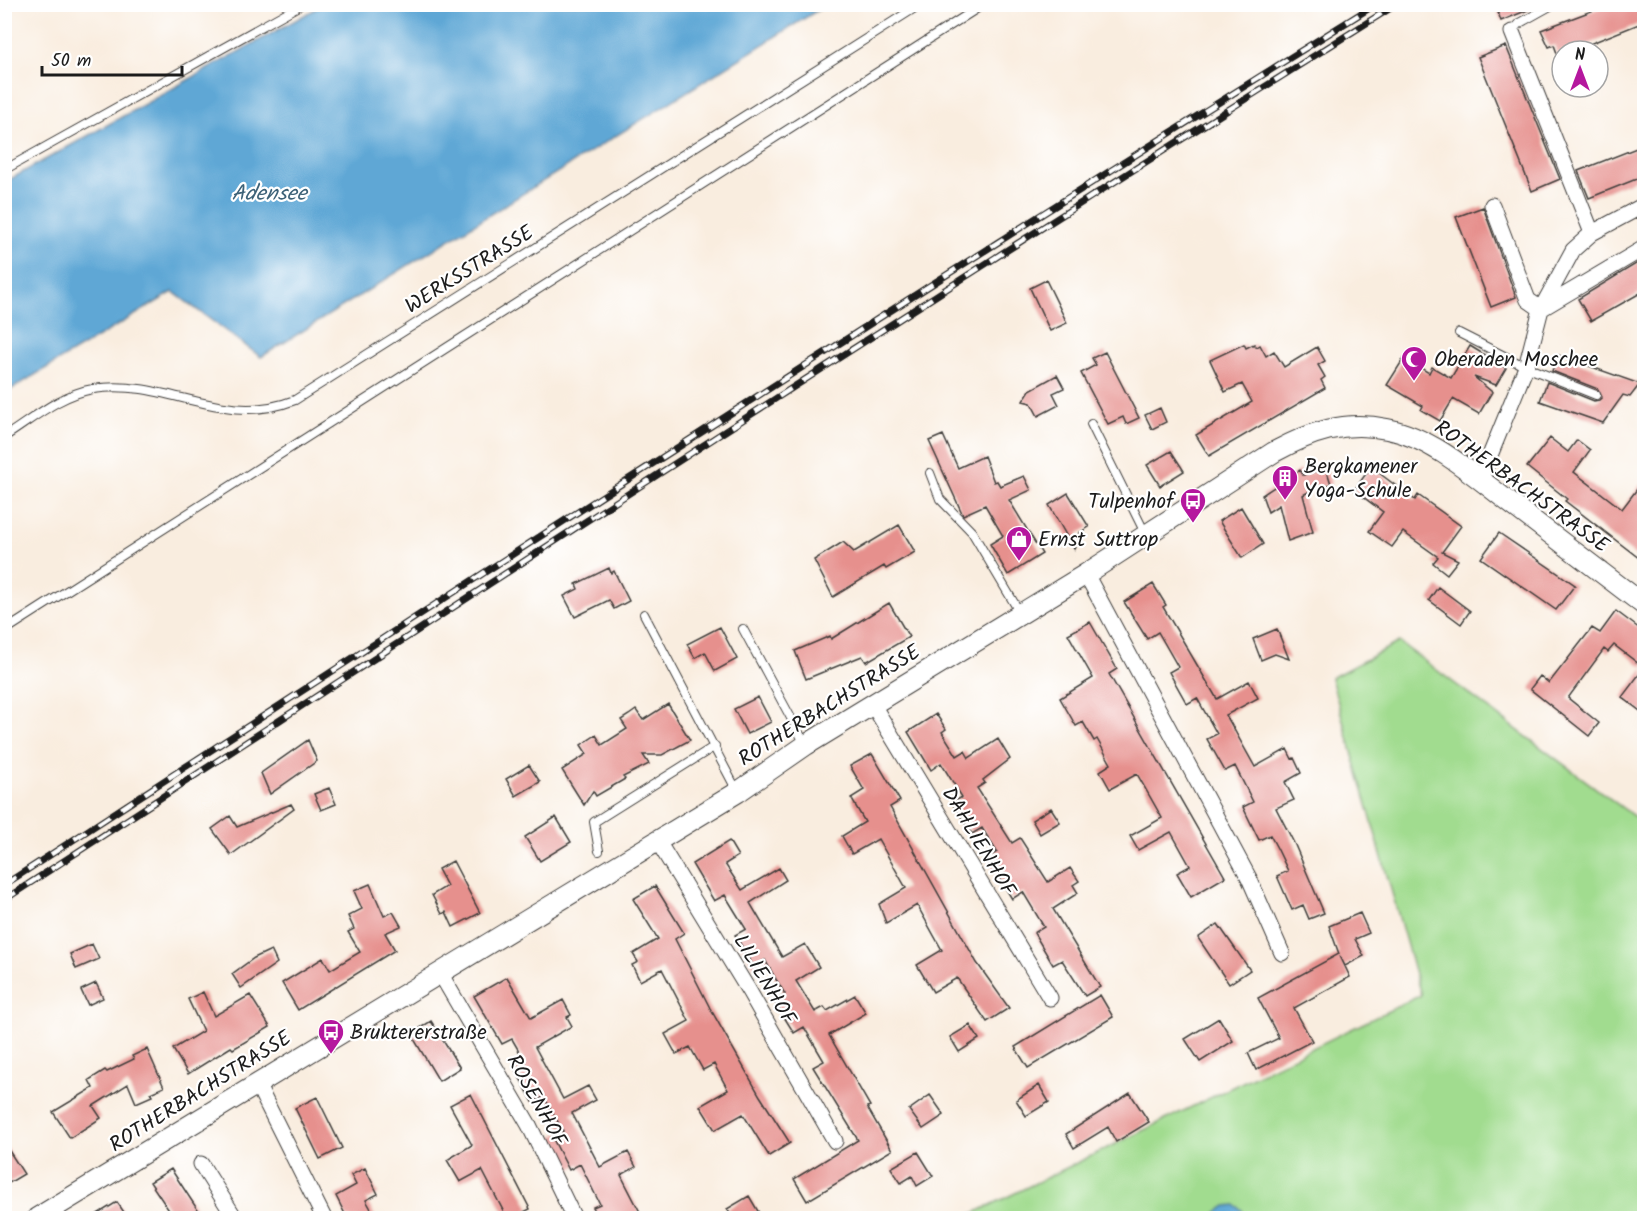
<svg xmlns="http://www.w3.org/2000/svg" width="1649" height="1223" viewBox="0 0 1649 1223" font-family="Kalam,sans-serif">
<rect width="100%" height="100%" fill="#fff"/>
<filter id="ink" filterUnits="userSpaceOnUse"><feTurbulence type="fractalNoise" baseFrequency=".0167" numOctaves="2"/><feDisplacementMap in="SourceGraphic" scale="12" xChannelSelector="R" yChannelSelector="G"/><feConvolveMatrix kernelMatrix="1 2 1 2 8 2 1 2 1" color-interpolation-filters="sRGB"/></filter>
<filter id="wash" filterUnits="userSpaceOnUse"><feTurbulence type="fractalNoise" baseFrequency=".008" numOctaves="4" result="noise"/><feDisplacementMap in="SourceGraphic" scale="24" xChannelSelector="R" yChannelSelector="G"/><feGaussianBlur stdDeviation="1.35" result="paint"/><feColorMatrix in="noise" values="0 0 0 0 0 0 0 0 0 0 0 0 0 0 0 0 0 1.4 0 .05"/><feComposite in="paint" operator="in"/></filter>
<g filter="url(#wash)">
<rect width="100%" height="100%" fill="#f9eddf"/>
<!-- green -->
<path fill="#a1dc8f" stroke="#5e7c56" stroke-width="1.5" d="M1399,642L1644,824V1218H964L1421,995L1331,678Z"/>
<!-- water -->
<path fill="#5ea7d5" stroke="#3d6278" stroke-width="1.5" d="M324,4L826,5L261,357L173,292L5,393V182Z
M1235,1205L1242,1210L1241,1218H1209L1226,1206Z"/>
<g id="blocks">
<!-- building -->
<path fill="#e6908d" d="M1495,4H1540V5L1501,21Z
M1610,4H1644V22L1572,51H1562V55L1558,56L1554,45L1549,47L1541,30Z
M1506,46L1560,179L1532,191L1478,57Z
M1644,145V176L1589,198L1578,171Z
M1483,207L1516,297L1491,307L1456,217Z
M1644,259V291L1591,321L1578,299Z
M1046,280L1067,323L1050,331L1030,288Z
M1244,344L1246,348L1254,344L1257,347L1260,345L1266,356L1274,351L1284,367L1317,347L1325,361L1318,365L1325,377L1321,380L1325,388L1209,456L1196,435L1252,402L1242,384L1225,392L1210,360Z
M1470,346L1506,368L1496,385L1474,377L1492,392L1479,414L1453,399L1440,421L1421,410L1423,406L1387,385L1404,358L1429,373L1432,367L1451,378Z
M1105,352L1139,418L1126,424L1123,417L1108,424L1081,373L1096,365L1092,358Z
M1558,355L1640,384L1630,397L1623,395L1603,423L1540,401L1547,382L1594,401L1599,400L1602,397L1598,389L1552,371Z
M1057,375L1064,388L1053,393L1059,405L1038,416L1031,403L1023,401L1030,390Z
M1160,408L1166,422L1152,429L1145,415Z
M943,435L958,468L984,456L994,482L997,481L1000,486L1024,476L1031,490L1009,500L1042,554L1008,575L990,544L1003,536L985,505L963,515L962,513L929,441Z
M1550,438L1568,452L1577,440L1590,450L1574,472L1622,509L1644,480V562L1565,501L1567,499L1527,467Z
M1171,451L1184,471L1160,486L1147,465Z
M1371,467L1415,500L1418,495L1461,526L1442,552L1458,560L1447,574L1433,563L1438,557L1403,532L1392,547L1369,531L1383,512L1354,490Z
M1326,468L1331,484L1314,489L1303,495L1313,532L1288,541L1279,505L1268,512L1262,495L1300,470L1303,475Z
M1068,493L1089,527L1079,533L1074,549L1049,505Z
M1241,507L1263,544L1242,558L1219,521Z
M899,525L915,552L886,569L884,566L833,597L814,560L843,542L854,552Z
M1499,533L1575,585L1556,610L1481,558Z
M609,568L611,573L614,571L629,601L614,609L609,600L575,617L564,596L578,589L576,584Z
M1153,584L1166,605L1163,607L1217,699L1249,681L1258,698L1226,715L1255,767L1287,749L1292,759L1294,758L1301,773L1285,782L1294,800L1276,808L1295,845L1324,913L1309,919L1303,905L1292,910L1277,876L1288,871L1278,850L1270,835L1259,840L1243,807L1253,802L1235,766L1225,771L1207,739L1217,734L1197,698L1187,704L1169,672L1178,667L1158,632L1147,639L1124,602Z
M1438,587L1470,611L1461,624L1429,600Z
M889,603L909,637L866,662L862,656L806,679L795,651L830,636L831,639Z
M1616,611L1644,632V714L1622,697L1644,668L1614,645L1608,652L1604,649L1568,698L1599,723L1589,736L1530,689L1540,676L1549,683L1592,628L1600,633Z
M1090,622L1117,669L1109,674L1225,877L1191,897L1177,873L1190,866L1171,832L1138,850L1130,836L1162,818L1137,774L1110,789L1100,771L1111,764L1097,739L1094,741L1083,722L1076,726L1060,698L1093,678L1068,634Z
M720,627L737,659L715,671L705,652L695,658L687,644Z
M1277,629L1289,659L1275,654L1261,660L1253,639Z
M758,697L771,722L747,734L734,709Z
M668,704L690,740L662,755H643L649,764L623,777L625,779L596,796L593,791L584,805L562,770L587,754L581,745L596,735L602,745L627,729L621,720L629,715L636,710L643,720Z
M936,714L946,729L942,732L957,756L965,751L969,758L998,739L1010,759L983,780L985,783L977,788L1012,843L1020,838L1048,882L1070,868L1079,881L1073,885L1078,893L1053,909L1100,987L1085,996L1062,960L1053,965L1034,933L1044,927L1023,892L1012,899L987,858L997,852L982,828L972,834L952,803L962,797L941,763L931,770L908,732Z
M308,740L317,761L270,794L261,773Z
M872,754L900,801L890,807L977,963L1009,1008L987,1022L957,978L933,992L917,965L942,950L917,905L886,923L879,904L906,888L878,839L852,854L842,836L865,822L851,798L864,790L850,766Z
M529,765L540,782L516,796L506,779Z
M329,788L336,804L321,810L314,794Z
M291,804L294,809L231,855L212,829L230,816L237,827Z
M1051,808L1060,822L1040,834L1032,820Z
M556,817L571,842L540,861L525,837Z
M729,841L738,856L725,864L742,890L779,868L786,880L750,903L782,957L805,944L819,967L796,981L815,1012L824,1007L827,1011L855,995L866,1013L829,1035L870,1106L867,1107L892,1150L807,1201L794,1179L858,1140L813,1067L824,1061L804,1027L794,1033L774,1001L785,994L777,981L765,960L754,967L735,935L746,929L736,913L725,895L714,901L692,864Z
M453,861L480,913L453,927L446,912L442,914L432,895L447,886L438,869Z
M370,884L384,916L393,912L401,926L385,933L395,950L298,1010L282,983L323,958L330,970L360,952L348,932L354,929L348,916L362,909L354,891Z
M655,886L684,933L675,939L710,1008L760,1096L790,1143L769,1156L743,1114L715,1130L700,1106L728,1090L714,1064L703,1070L690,1047L676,1054L665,1034L689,1021L662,969L640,981L632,965L638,962L633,954L658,939L633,899Z
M1360,913L1369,933L1355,939L1364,956L1345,966L1340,956L1350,977L1294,1008L1312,1041L1256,1070L1248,1053L1279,1038L1258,998L1339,954L1329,926Z
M1218,924L1250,970L1229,984L1198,938Z
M92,944L99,959L76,969L70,954Z
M271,950L277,963L241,988L232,974L254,958Z
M507,977L531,1018L563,1000L571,1015L567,1017L572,1026L535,1047L563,1099L588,1086L596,1100L572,1113L600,1167L628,1152L636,1167L621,1175L641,1214L633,1218H599L593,1207L600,1204L580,1164L569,1170L552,1137L563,1131L544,1097L533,1102L515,1069L526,1063L512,1039L502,1044L474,996Z
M96,983L103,998L88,1005L81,990Z
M203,992L214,1016L250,995L270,1027L233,1049L231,1047L188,1074L173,1049L203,1031L188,999Z
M1100,995L1113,1017L1028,1068L1015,1047Z
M1219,1018L1233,1041L1200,1062L1185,1039Z
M431,1021L460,1068L439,1081L411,1034Z
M970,1025L979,1039L959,1052L950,1037Z
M147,1049L164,1087L150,1093L152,1096L136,1103L128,1084L93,1106L101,1118L70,1138L53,1112L93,1088L89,1080L105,1070L107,1072L134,1059L132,1056Z
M1039,1085L1049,1102L1026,1116L1016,1100Z
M1130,1093L1149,1122L1116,1142L1108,1127L1074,1148L1066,1134Z
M471,1094L530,1209L512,1218H507L482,1170L460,1182L447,1160L472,1145L450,1105Z
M930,1095L944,1115L923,1129L909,1110Z
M317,1097L342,1148L320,1159L295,1108Z
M4,1143L24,1174L4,1186Z
M918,1152L933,1176L917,1186L912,1176L901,1183L891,1168Z
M365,1168L378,1194L366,1200L376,1218H347L336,1196L356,1185L351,1175Z
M171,1169L203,1218H174L150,1182Z
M749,1196L762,1218H733L727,1209Z
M117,1202L128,1218H91Z"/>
</g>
</g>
<g filter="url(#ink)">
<use href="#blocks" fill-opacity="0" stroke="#3d3b39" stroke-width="1.5"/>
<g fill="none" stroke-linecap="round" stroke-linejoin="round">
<!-- service casing -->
<g stroke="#3d3b39" stroke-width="10">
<path id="service" d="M1512,32L1520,23L1554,4
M4,170L302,4
M1459,333L1526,367L1596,395
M1091,424L1145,533
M4,437C31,420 61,394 93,389C166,377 221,429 295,400L921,4
M930,473L940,499L972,532L1020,613
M644,614L737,791
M743,629L805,744
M4,631L984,4
M599,851L594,822L715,746"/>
</g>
<!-- minor casing -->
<g stroke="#3d3b39" stroke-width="17">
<path id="minor" d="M1512,32L1592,233
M1492,205L1528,300L1541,309
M1541,309L1644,248
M1480,480L1526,367L1541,309L1573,250L1592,233L1644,205
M1086,574L1249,878L1282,953
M873,705L1050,998
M657,840L749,991L835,1141
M440,973L529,1125L574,1218
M257,1084L324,1218
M201,1164L235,1218"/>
</g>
<!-- tertiary casing -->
<g stroke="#3d3b39" stroke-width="22">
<path id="tertiary" d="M37,1218L738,792L806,745L1086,574L1274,452C1311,432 1344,420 1387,429C1435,438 1479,480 1518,509C1560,541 1602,573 1644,605"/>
</g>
<!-- service -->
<use href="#service" stroke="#fff" stroke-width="8"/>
<!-- minor -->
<use href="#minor" stroke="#fff" stroke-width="15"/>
<!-- tertiary -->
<use href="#tertiary" stroke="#fff" stroke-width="20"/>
<!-- rail casing -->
<g stroke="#1c1c1c" stroke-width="7">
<path id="rail" d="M4,885C460,588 915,291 1376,4
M4,900C467,598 929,296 1397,4"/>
</g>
<!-- rail -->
<use href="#rail" stroke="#fff" stroke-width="4.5" stroke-dasharray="14" stroke-linecap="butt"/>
</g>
</g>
<!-- icons -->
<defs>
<g id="mosque-pin" transform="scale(1.35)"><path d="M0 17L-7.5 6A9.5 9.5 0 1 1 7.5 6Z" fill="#b5179e" stroke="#fff"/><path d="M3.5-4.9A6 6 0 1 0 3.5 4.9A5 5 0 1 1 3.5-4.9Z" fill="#fff"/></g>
<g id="building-pin" transform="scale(1.35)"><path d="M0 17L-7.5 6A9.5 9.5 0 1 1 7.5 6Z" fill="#b5179e" stroke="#fff"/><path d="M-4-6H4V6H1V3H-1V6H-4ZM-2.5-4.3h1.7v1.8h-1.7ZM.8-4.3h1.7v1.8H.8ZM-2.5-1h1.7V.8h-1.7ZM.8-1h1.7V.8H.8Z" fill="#fff"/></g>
<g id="bus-pin" transform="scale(1.35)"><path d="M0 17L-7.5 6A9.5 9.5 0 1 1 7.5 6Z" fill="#b5179e" stroke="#fff"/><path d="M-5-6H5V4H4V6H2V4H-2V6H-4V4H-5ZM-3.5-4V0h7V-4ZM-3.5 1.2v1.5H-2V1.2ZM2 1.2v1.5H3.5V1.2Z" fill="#fff"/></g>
<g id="shop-pin" transform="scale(1.35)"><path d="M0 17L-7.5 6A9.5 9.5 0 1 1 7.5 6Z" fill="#b5179e" stroke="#fff"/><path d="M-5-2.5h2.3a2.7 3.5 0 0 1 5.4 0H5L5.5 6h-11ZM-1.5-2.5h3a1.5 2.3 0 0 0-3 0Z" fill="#fff"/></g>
</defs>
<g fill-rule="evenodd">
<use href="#mosque-pin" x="1414" y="359"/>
<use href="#building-pin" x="1285" y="478"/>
<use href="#bus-pin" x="1193" y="501"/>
<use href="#shop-pin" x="1019" y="539"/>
<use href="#bus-pin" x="331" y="1032"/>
</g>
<g text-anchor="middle" stroke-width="4.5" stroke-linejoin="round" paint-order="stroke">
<!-- street labels -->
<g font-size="21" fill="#1c1c1c" stroke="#fff">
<text transform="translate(469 269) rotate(-32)" y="7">WERKSSTRASSE</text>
<text transform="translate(1522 486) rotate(36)" y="7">ROTHERBACHSTRASSE</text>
<text transform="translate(829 705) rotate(-32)" y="7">ROTHERBACHSTRASSE</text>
<text transform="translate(979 841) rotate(59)" y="7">DAHLIENHOF</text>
<text transform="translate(765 979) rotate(59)" y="7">LILIENHOF</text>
<text transform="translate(200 1091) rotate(-32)" y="7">ROTHERBACHSTRASSE</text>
<text transform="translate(537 1100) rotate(61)" y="7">ROSENHOF</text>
</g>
<!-- poi labels -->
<g font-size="21" fill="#1c1c1c" stroke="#fff" text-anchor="start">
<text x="1434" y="366">Oberaden Moschee</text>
<text x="1304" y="473">Bergkamener<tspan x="1304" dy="24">Yoga-Schule</tspan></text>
<text x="1174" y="508" text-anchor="end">Tulpenhof</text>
<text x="1038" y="546">Ernst Suttrop</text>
<text x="350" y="1039">Bruktererstraße</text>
</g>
<!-- water labels -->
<g font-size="22" font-style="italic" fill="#3d6278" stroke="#fff">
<text x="269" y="200">Adensee</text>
</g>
</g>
<!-- margin -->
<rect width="1649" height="1223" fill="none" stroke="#fff" stroke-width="24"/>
<!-- north arrow -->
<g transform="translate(1580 69)"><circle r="28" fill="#ffffff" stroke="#a4a4a4" stroke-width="1.5"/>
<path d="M0-4.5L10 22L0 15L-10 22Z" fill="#b5179e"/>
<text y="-9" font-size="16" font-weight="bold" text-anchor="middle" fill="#1c1c1c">N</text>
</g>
<!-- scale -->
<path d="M42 66v9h140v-9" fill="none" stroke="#1c1c1c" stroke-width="3"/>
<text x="51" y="66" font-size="18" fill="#1c1c1c" stroke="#ffffff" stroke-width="4.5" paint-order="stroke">50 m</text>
</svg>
